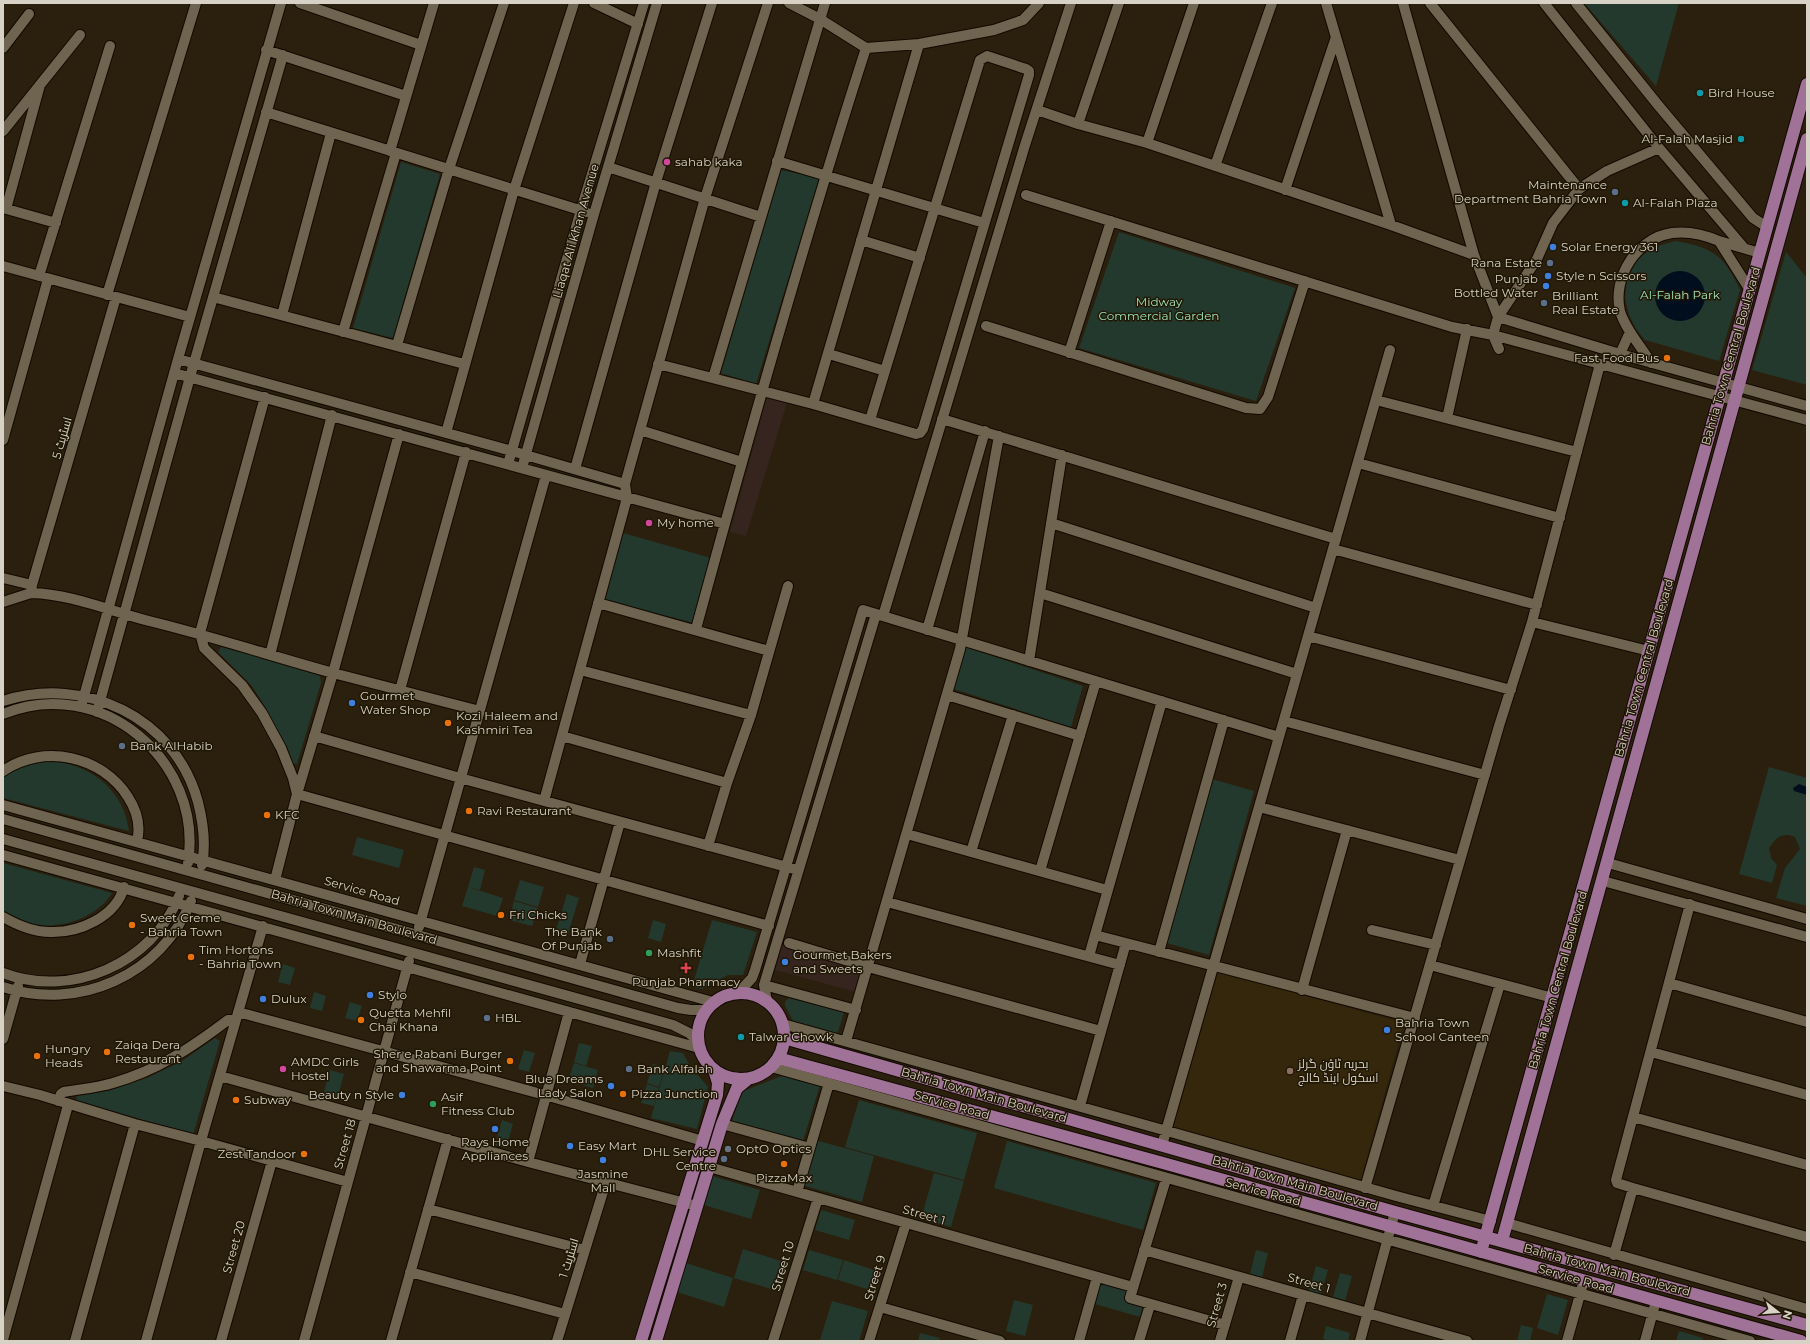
<svg xmlns="http://www.w3.org/2000/svg" width="1810" height="1344" viewBox="0 0 1810 1344" font-family="Montserrat,Cairo,sans-serif">
<rect width="100%" height="100%" fill="#2a200d"/>
<!-- commercial -->
<path fill="#36241e" d="M767,397L787,403L746,536L730,532Z
M782,945L863,969L856,992L775,970Z"/>
<!-- built -->
<path fill="#34270c" d="M1218,972L1404,1023L1360,1183L1173,1128Z"/>
<!-- green -->
<path fill="#24392d" d="M1584,3H1679L1656,86Z
M401,162L440,174L393,338L353,328Z
M781,170L819,178L756,384L721,373Z
M1119,232L1295,288L1256,401L1079,348Z
M1675,241C1712,247 1724,255 1740,290L1719,361L1645,340L1636,329L1629,315L1625,298L1627,277L1635,262L1647,252L1661,245Z
M1786,252L1807,278V385L1752,370Z
M623,533L711,558L694,623L605,600Z
M221,647L292,666L320,676L321,683L297,764L292,763L265,707L252,686L218,652Z
M965,647L1083,686L1071,727L954,689Z
M48,761C89,763 124,789 129,831L3,798V775L31,763Z
M1769,767L1807,778V906L1776,898L1785,868L1800,849L1795,837C1782,832 1776,837 1769,848L1771,858L1777,865L1772,883L1739,874Z
M1212,779L1254,791L1209,955L1167,943Z
M357,837L404,850L399,868L352,855Z
M3,863L112,893C95,920 56,931 26,923C18,921 10,916 3,913Z
M474,867L485,870L480,890L468,887Z
M520,880L544,887L538,907L514,900Z
M468,887L503,898L497,916L462,906Z
M567,894L579,898L567,937L555,933Z
M514,901L538,908L532,926L509,920Z
M653,920L666,924L661,942L648,938Z
M712,920L757,932L743,975H728L702,989L692,987Z
M283,964L295,968L290,985L278,982Z
M314,992L326,996L322,1011L310,1008Z
M789,998L844,1012L837,1035L794,1023L785,1006V1002Z
M350,1002L362,1006L357,1021L345,1018Z
M215,1038L220,1041L193,1135L76,1100L77,1096L108,1091L147,1078L182,1061Z
M579,1043L592,1046L586,1066L574,1062Z
M524,1050L535,1053L529,1072L518,1069Z
M670,1051L683,1053L690,1066L708,1087L697,1129L651,1118Z
M574,1063L598,1070L593,1088L568,1081Z
M653,1064L665,1067L659,1087L647,1083Z
M330,1070L344,1074L337,1099L323,1095Z
M784,1075L820,1085L803,1141L732,1121L741,1092Z
M647,1084L659,1088L654,1106L641,1103Z
M859,1100L977,1133L964,1180L845,1147Z
M502,1120L513,1124L506,1148L495,1145Z
M815,1140L874,1156L862,1202L802,1185Z
M1007,1141L1156,1183L1143,1230L994,1188Z
M934,1173L964,1181L951,1227L921,1219Z
M712,1176L760,1190L751,1219L704,1205Z
M821,1210L855,1220L849,1240L815,1230Z
M743,1249L787,1263L778,1291L734,1278Z
M809,1250L843,1260L837,1280L803,1270Z
M1256,1250L1268,1253L1262,1277L1250,1274Z
M844,1260L880,1272L873,1291L838,1280Z
M686,1263L733,1278L724,1307L677,1292Z
M1316,1266L1328,1270L1321,1294L1309,1291Z
M1340,1273L1352,1276L1345,1301L1333,1297Z
M1101,1283L1126,1291L1124,1300L1143,1306L1140,1317L1095,1304Z
M1547,1294L1568,1300L1558,1335L1537,1328Z
M1014,1300L1033,1305L1025,1336L1006,1331Z
M832,1301L868,1311L859,1341L820,1340Z
M1521,1325L1533,1328L1530,1341H1517Z
M1326,1326L1350,1333L1348,1341H1331L1323,1339Z
M1679,1331L1703,1338L1702,1341H1676Z
M920,1333L940,1338L939,1341H918Z"/>
<!-- water -->
<path fill="#000e1d" d="M1655 296a25 25 0 1 1 50 0a25 25 0 1 1-50 0Z
M1799,784L1807,787V795L1794,791L1793,788Z"/>
<g fill="none" stroke-linecap="round" stroke-linejoin="round">
<!-- minor casing -->
<g stroke="#120900" stroke-width="12">
<path id="minor" d="M300,3L421,45
M594,3L638,24
M1326,3L1391,225
M1403,3L1474,255L1498,317
M1430,3L1579,189
M1544,3L1659,148L1744,248
M1576,3L1658,105L1753,218L1767,227
M3,48L29,14
M866,48L919,44L994,30L1023,20L1039,3
M266,50L406,96
M1037,110L1078,124L1147,143L1194,3
M266,112L586,212
M1078,124L1119,3
M3,131L80,35
M1147,143L1391,225L1474,255
M390,151L434,3
M777,161L984,223
M1215,166L1272,3
M608,167L761,217
M1285,190L1336,37
M1026,195L1452,327L1493,335L1807,420
M3,208L56,223
M6,209L40,85
M861,240L920,258
M1719,241L1760,253
M3,266L190,317
M39,276L110,46
M107,295L196,3
M213,297L464,364
M282,315L331,133
M1498,317L1620,354L1807,406
M986,326L1246,408L1260,409L1268,397L1305,281
M343,332L396,153
M397,345L449,169L504,3
M1499,349L1493,335L1498,317L1537,259L1553,223L1579,189L1607,171L1659,148
M1069,353L1111,221
M829,354L885,371
M1620,354L1630,332
M178,359L512,451L625,484
M1651,363C1641,346 1625,329 1620,311C1612,277 1637,238 1672,233C1688,231 1705,235 1719,241L1750,290
M658,364L813,404L916,434L920,433L923,429L1029,75V71L1026,69L987,56L980,60L870,420
M174,373L725,524
M713,378L825,3
M265,397L200,633L204,648L242,685L262,713L281,748L293,778L297,794L769,926
M1376,400L1577,452
M813,404L919,44
M1447,418L1467,329
M942,419L1336,539
M640,430L742,462
M446,433L514,190L574,3
M3,440L48,279
M1358,463L1560,518
M508,464L581,210L644,3
M522,468L594,214L657,3
M575,469L656,182L712,3
M1051,523L1316,608
M1333,549L1537,605
M3,578L32,585L31,593C71,594 110,611 149,621C211,636 271,656 333,673C382,686 431,698 480,711
M32,585L116,297
M1040,593L1297,674
M3,602L31,593
M598,603L769,651
M883,616L1025,145L1071,3
M1532,622L1649,651
M696,629C749,434 804,240 866,48L820,19L789,3
M927,630L985,431
M1308,636L1511,690
M270,655L332,415
M1029,661L1062,455
M580,670L751,715
M400,690L466,452
M947,695L1080,736
M3,701C85,675 175,717 198,802C203,822 206,845 202,865
M81,707L178,359L281,3
M97,712L190,377L283,55
M3,714C100,674 204,760 188,863
M1284,721L1485,775
M314,736L460,778L798,870
M562,736L727,783
M3,771C44,743 102,756 128,797C137,811 141,825 137,841
M544,801L627,498L625,484L705,198L768,3
M3,805L713,1002
M1259,807L1460,860
M3,819L678,1008L691,1010H706
M907,834L1107,890
M3,839L673,1025L689,1033L698,1041
M708,846L727,783L751,715L788,586
M971,852L1013,715
M3,855L699,1048
M1608,863L1807,919
M1040,871L1096,681
M275,880L297,794L333,673L399,434
M1603,881L1807,937
M887,902L1120,965
M1690,904L1616,1180L1617,1183L1633,1188L1807,1237
M3,917C17,925 33,932 50,932C79,933 116,917 124,887
M419,927L546,475
M1372,930L1436,945
M1095,935L1415,1018
M789,943L868,967L1101,1031
M1159,952L1224,720
M1089,956L1162,701
M580,964L620,822
M1430,965L1553,998
M3,973C71,999 152,964 179,896
M1669,983L1807,1022
M764,985L856,1010
M3,987C78,1012 162,975 191,901
M1302,990L1347,830
M739,992L752,978L755,970L863,610L1279,737
M767,1001L764,985L876,614
M238,1012L545,1095L703,1141
M783,1024L1167,1131L1396,1196L1491,1221
M3,1039L18,986
M846,1041L960,649L999,436
M1651,1052L1807,1095
M771,1067L1750,1341
M220,1076L528,1162L697,1206
M3,1086L40,1095L135,1124L201,1141L348,1182
M58,1101L61,1094L64,1092C80,1089 97,1088 113,1083C158,1070 191,1048 228,1020H236
M1080,1106L1126,943
M1633,1117L1807,1165
M722,1124L810,1148
M1162,1145L1390,350
M528,1162L569,1012
M709,1167L1133,1287
M1166,1179L1130,1298L1225,1325
M1365,1188L1499,726L1532,622L1600,364
M797,1192L829,1083
M1433,1206L1500,984
M428,1209L585,1250
M1507,1223L1807,1309
M1144,1250L1467,1341
M1614,1255L1633,1188
M410,1272L565,1314
M880,1307L1000,1341
M3,1340L68,1105
M75,1341L135,1124
M146,1341L201,1141L263,926
M221,1341L272,1161
M304,1341L409,961
M391,1341L448,1139
M557,1341L606,1182
M773,1341L818,1198
M869,1341L906,1223
M1079,1341L1097,1277
M1139,1341L1150,1305
M1220,1341L1239,1277
M1290,1341L1303,1295
M1360,1341L1395,1212
M1567,1341L1584,1280
M1645,1341L1654,1308"/>
</g>
<!-- major casing -->
<g stroke="#120900" stroke-width="14">
<path id="major" d="M698 1036a43 43 0 1 1 86 0a43 43 0 1 1-86 0Z
M784,1038L1395,1212L1807,1325
M778,1058L1163,1163L1801,1341
M1502,1241L1807,139
M1481,1252L1807,84
M641,1341L717,1095L718,1083L714,1070
M656,1341L722,1124L737,1088L748,1079"/>
</g>
<!-- minor -->
<use href="#minor" stroke="#6f644f" stroke-width="10"/>
<!-- major -->
<use href="#major" stroke="#a17298" stroke-width="12"/>
</g>
<!-- markers -->
<g fill="#0f9aa8" stroke="#201705" stroke-width="1.5">
<circle cx="1700" cy="93" r="4"/>
<circle cx="1741" cy="139" r="4"/>
<circle cx="1625" cy="203" r="4"/>
<circle cx="741" cy="1037" r="4"/>
</g>
<g fill="#d1479c" stroke="#201705" stroke-width="1.5">
<circle cx="667" cy="162" r="4"/>
<circle cx="649" cy="523" r="4"/>
<circle cx="283" cy="1069" r="4"/>
</g>
<g fill="#5c6f8a" stroke="#201705" stroke-width="1.5">
<circle cx="1615" cy="192" r="4"/>
<circle cx="1550" cy="263" r="4"/>
<circle cx="1544" cy="303" r="4"/>
<circle cx="122" cy="746" r="4"/>
<circle cx="610" cy="939" r="4"/>
<circle cx="487" cy="1018" r="4"/>
<circle cx="629" cy="1069" r="4"/>
<circle cx="724" cy="1159" r="4"/>
</g>
<g fill="#3f7fe0" stroke="#201705" stroke-width="1.5">
<circle cx="1553" cy="247" r="4"/>
<circle cx="1548" cy="276" r="4"/>
<circle cx="1546" cy="286" r="4"/>
<circle cx="352" cy="703" r="4"/>
<circle cx="785" cy="962" r="4"/>
<circle cx="370" cy="995" r="4"/>
<circle cx="263" cy="999" r="4"/>
<circle cx="1387" cy="1030" r="4"/>
<circle cx="611" cy="1086" r="4"/>
<circle cx="402" cy="1095" r="4"/>
<circle cx="495" cy="1129" r="4"/>
<circle cx="570" cy="1146" r="4"/>
<circle cx="603" cy="1160" r="4"/>
</g>
<g fill="#e8710a" stroke="#201705" stroke-width="1.5">
<circle cx="1667" cy="358" r="4"/>
<circle cx="448" cy="723" r="4"/>
<circle cx="469" cy="811" r="4"/>
<circle cx="267" cy="815" r="4"/>
<circle cx="501" cy="915" r="4"/>
<circle cx="132" cy="925" r="4"/>
<circle cx="191" cy="957" r="4"/>
<circle cx="361" cy="1020" r="4"/>
<circle cx="107" cy="1052" r="4"/>
<circle cx="37" cy="1056" r="4"/>
<circle cx="510" cy="1061" r="4"/>
<circle cx="623" cy="1094" r="4"/>
<circle cx="236" cy="1100" r="4"/>
<circle cx="304" cy="1154" r="4"/>
<circle cx="784" cy="1164" r="4"/>
</g>
<g fill="#2e9e5b" stroke="#201705" stroke-width="1.5">
<circle cx="649" cy="953" r="4"/>
<circle cx="433" cy="1104" r="4"/>
</g>
<path fill="#e0444e" stroke="#201705" stroke-width="1.5" d="M684 962h4v4h4v4h-4v4h-4v-4h-4v-4h4z"/>
<circle fill="#8d6e63" stroke="#201705" stroke-width="1.5" cx="1290" cy="1071" r="4"/>
<circle fill="#6b7280" stroke="#201705" stroke-width="1.5" cx="728" cy="1149" r="4"/>
<g text-anchor="middle" stroke-width="3" stroke-linejoin="round" paint-order="stroke">
<!-- poi labels -->
<g font-size="12" fill="#d8d2c6" stroke="#201705" text-anchor="start">
<text x="1708" y="97">Bird House</text>
<text x="1733" y="143" text-anchor="end">Al-Falah Masjid</text>
<text x="675" y="166">sahab kaka</text>
<text x="1607" y="189" text-anchor="end">Maintenance<tspan x="1607" dy="14">Department Bahria Town</tspan></text>
<text x="1633" y="207">Al-Falah Plaza</text>
<text x="1561" y="251">Solar Energy 361</text>
<text x="1542" y="267" text-anchor="end">Rana Estate</text>
<text x="1556" y="280">Style n Scissors</text>
<text x="1538" y="283" text-anchor="end">Punjab<tspan x="1538" dy="14">Bottled Water</tspan></text>
<text x="1552" y="300">Brilliant<tspan x="1552" dy="14">Real Estate</tspan></text>
<text x="1659" y="362" text-anchor="end">Fast Food Bus</text>
<text x="657" y="527">My home</text>
<text x="360" y="700">Gourmet<tspan x="360" dy="14">Water Shop</tspan></text>
<text x="456" y="720">Kozi Haleem and<tspan x="456" dy="14">Kashmiri Tea</tspan></text>
<text x="130" y="750">Bank AlHabib</text>
<text x="477" y="815">Ravi Restaurant</text>
<text x="275" y="819">KFC</text>
<text x="509" y="919">Fri Chicks</text>
<text x="140" y="922">Sweet Creme<tspan x="140" dy="14">- Bahria Town</tspan></text>
<text x="602" y="936" text-anchor="end">The Bank<tspan x="602" dy="14">Of Punjab</tspan></text>
<text x="199" y="954">Tim Hortons<tspan x="199" dy="14">- Bahria Town</tspan></text>
<text x="657" y="957">Mashfit</text>
<text x="793" y="959">Gourmet Bakers<tspan x="793" dy="14">and Sweets</tspan></text>
<text x="686" y="986" text-anchor="middle">Punjab Pharmacy</text>
<text x="378" y="999">Stylo</text>
<text x="271" y="1003">Dulux</text>
<text x="369" y="1017">Quetta Mehfil<tspan x="369" dy="14">Chai Khana</tspan></text>
<text x="495" y="1022">HBL</text>
<text x="1395" y="1027">Bahria Town<tspan x="1395" dy="14">School Canteen</tspan></text>
<text x="749" y="1041">Talwar Chowk</text>
<text x="115" y="1049">Zaiqa Dera<tspan x="115" dy="14">Restaurant</tspan></text>
<text x="45" y="1053">Hungry<tspan x="45" dy="14">Heads</tspan></text>
<text x="502" y="1058" text-anchor="end">Sher e Rabani Burger<tspan x="502" dy="14">and Shawarma Point</tspan></text>
<text x="291" y="1066">AMDC Girls<tspan x="291" dy="14">Hostel</tspan></text>
<text x="1298" y="1068">بحریہ ٹاؤن گرلز<tspan x="1298" dy="14">اسکول اینڈ کالج</tspan></text>
<text x="637" y="1073">Bank Alfalah</text>
<text x="603" y="1083" text-anchor="end">Blue Dreams<tspan x="603" dy="14">Lady Salon</tspan></text>
<text x="631" y="1098">Pizza Junction</text>
<text x="394" y="1099" text-anchor="end">Beauty n Style</text>
<text x="441" y="1101">Asif<tspan x="441" dy="14">Fitness Club</tspan></text>
<text x="244" y="1104">Subway</text>
<text x="495" y="1146" text-anchor="middle">Rays Home<tspan x="495" dy="14">Appliances</tspan></text>
<text x="578" y="1150">Easy Mart</text>
<text x="736" y="1153">OptO Optics</text>
<text x="716" y="1156" text-anchor="end">DHL Service<tspan x="716" dy="14">Centre</tspan></text>
<text x="296" y="1158" text-anchor="end">Zest Tandoor</text>
<text x="603" y="1178" text-anchor="middle">Jasmine<tspan x="603" dy="14">Mall</tspan></text>
<text x="784" y="1182" text-anchor="middle">PizzaMax</text>
</g>
<!-- street labels -->
<g font-size="12" fill="#d8d2c6" stroke="#201705">
<text transform="translate(576 231) rotate(-74)" y="4">Liaqat Ali Khan Avenue</text>
<text transform="translate(1731 356) rotate(-74)" y="4">Bahria Town Central Boulevard</text>
<text transform="translate(62 438) rotate(-74)" y="4">اسٹریٹ 5</text>
<text transform="translate(1644 668) rotate(-74)" y="4">Bahria Town Central Boulevard</text>
<text transform="translate(362 891) rotate(16)" y="4">Service Road</text>
<text transform="translate(354 917) rotate(16)" y="4">Bahria Town Main Boulevard</text>
<text transform="translate(1558 980) rotate(-74)" y="4">Bahria Town Central Boulevard</text>
<text transform="translate(984 1095) rotate(16)" y="4">Bahria Town Main Boulevard</text>
<text transform="translate(952 1105) rotate(16)" y="4">Service Road</text>
<text transform="translate(345 1144) rotate(-74)" y="4">Street 18</text>
<text transform="translate(1295 1183) rotate(16)" y="4">Bahria Town Main Boulevard</text>
<text transform="translate(1263 1192) rotate(15)" y="4">Service Road</text>
<text transform="translate(924 1215) rotate(16)" y="4">Street 1</text>
<text transform="translate(234 1247) rotate(-74)" y="4">Street 20</text>
<text transform="translate(569 1258) rotate(-73)" y="4">اسٹریٹ 1</text>
<text transform="translate(783 1266) rotate(-73)" y="4">Street 10</text>
<text transform="translate(1607 1270) rotate(15)" y="4">Bahria Town Main Boulevard</text>
<text transform="translate(875 1278) rotate(-73)" y="4">Street 9</text>
<text transform="translate(1576 1279) rotate(16)" y="4">Service Road</text>
<text transform="translate(1309 1283) rotate(16)" y="4">Street 1</text>
<text transform="translate(1217 1305) rotate(-74)" y="4">Street 3</text>
</g>
<!-- park labels -->
<g font-size="12" fill="#9de0b9" stroke="#201705">
<text x="1680" y="299">Al-Falah Park</text>
<text x="1159" y="306">Midway<tspan x="1159" dy="14">Commercial Garden</tspan></text>
</g>
</g>
<!-- border -->
<rect width="1810" height="1344" fill="none" stroke="#d8d2c6" stroke-width="8"/>
<!-- north arrow -->
<g transform="translate(1778 1312) rotate(107)" stroke="#201705" stroke-width="3" paint-order="stroke">
<path d="M0-3L7 15L0 10L-7 15Z" fill="#d8d2c6"/>
<text y="-6" font-size="11" font-weight="bold" text-anchor="middle" fill="#d8d2c6">N</text>
</g>
</svg>
